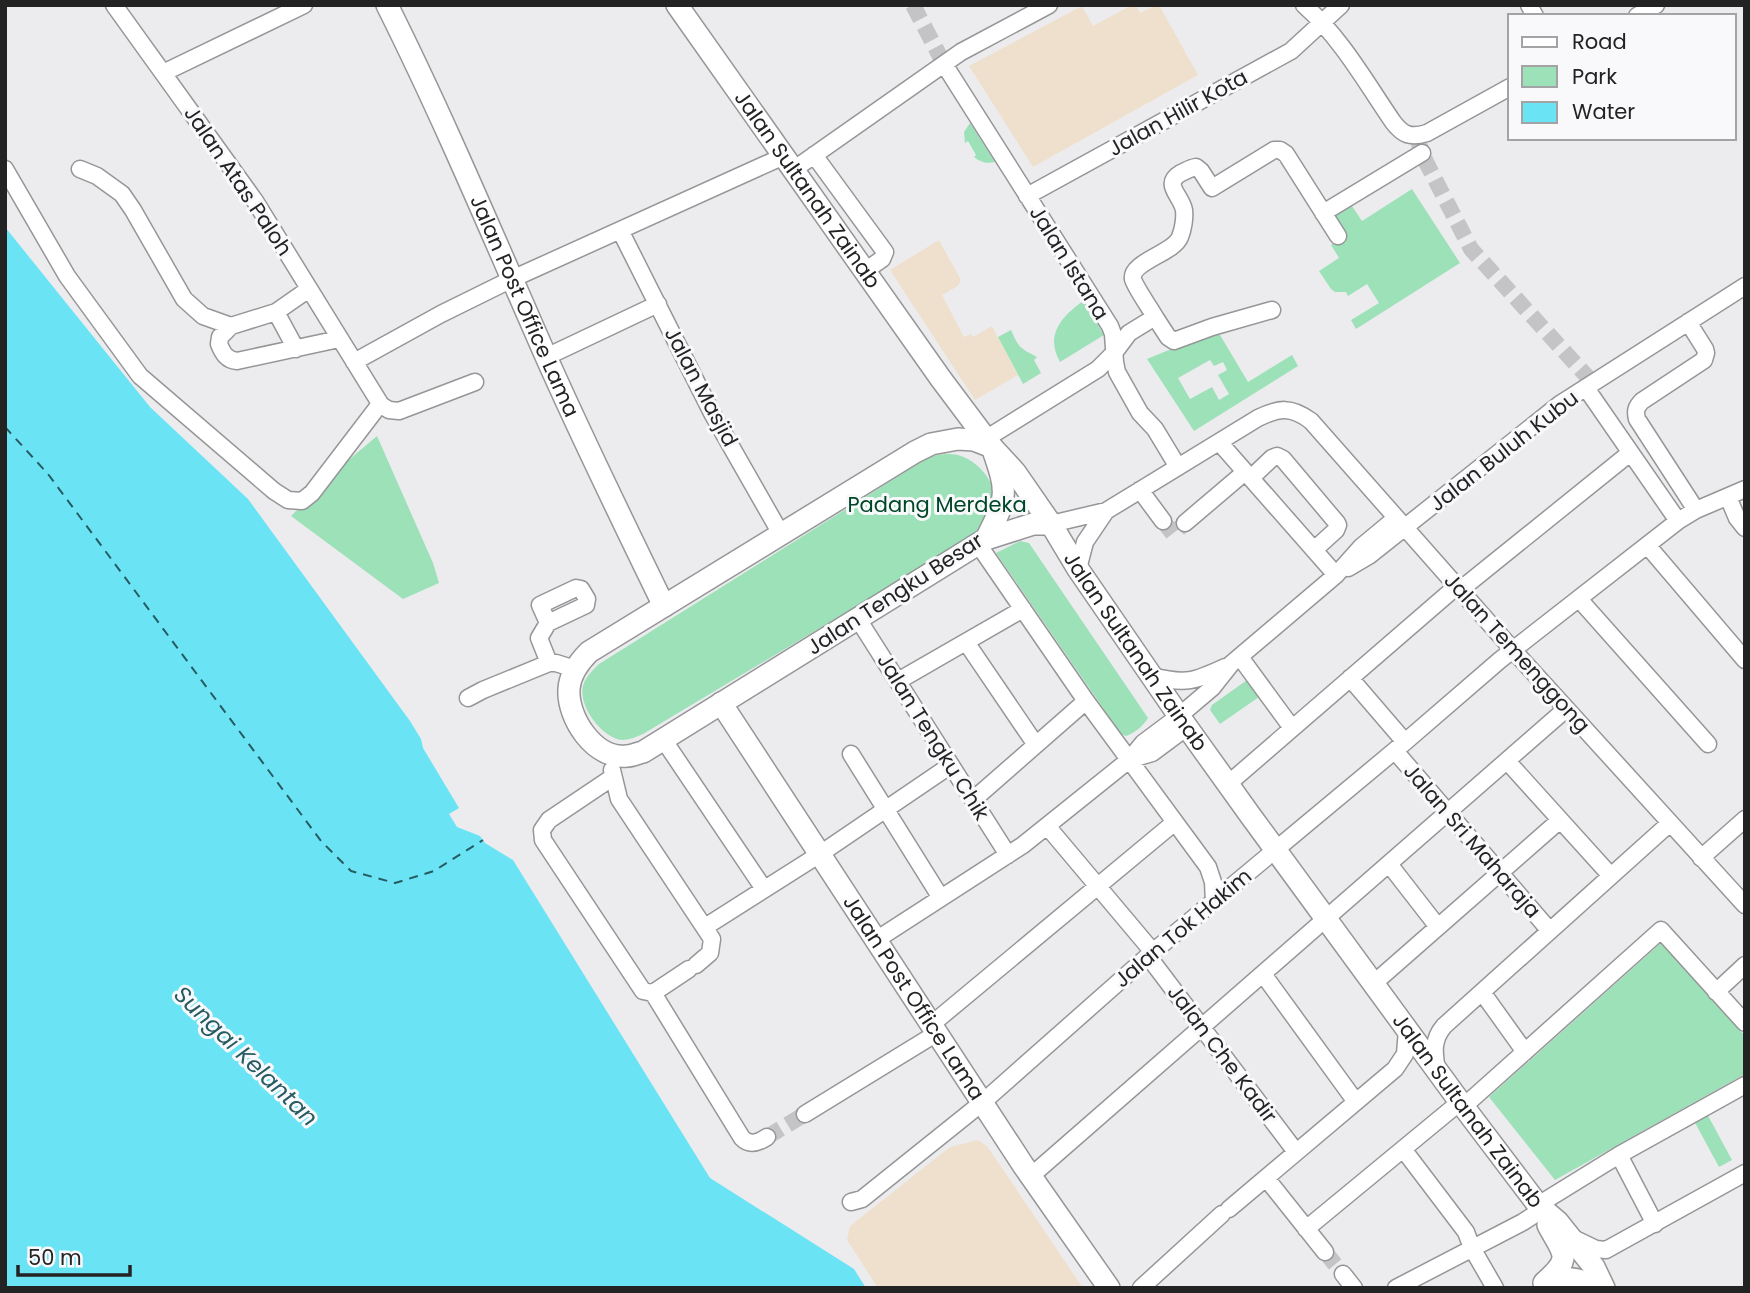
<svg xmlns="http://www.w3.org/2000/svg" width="1750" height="1293" viewBox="0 0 1750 1293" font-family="Poppins,sans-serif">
<rect width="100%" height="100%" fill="#ececef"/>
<!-- commercial -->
<path fill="#efe0cd" d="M1132,5H1136L1140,13L1156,5H1159L1198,75L1033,167L969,66L1082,6L1093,26Z
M939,240L961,280L958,286L942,295L964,337L971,334L973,337L992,326L1018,375L975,400L890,270Z
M978,1140L987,1146L1083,1288H878L847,1240L850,1226L950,1147Z"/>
<!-- green -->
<path fill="#9ce1b8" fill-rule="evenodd" d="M970,123L995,162C987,164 980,162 974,157L976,155L968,141L965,143L964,132Z
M1412,189L1460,263L1356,329L1351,320L1379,303L1367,284L1348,296L1346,292H1335L1331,289L1319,271L1339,258L1331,245L1346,236L1336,220L1335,215L1350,203L1362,221Z
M1083,301L1104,335L1060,362C1045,335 1061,317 1083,301Z
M1011,330C1019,349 1021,348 1037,357L1034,360L1041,373L1023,384L998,337Z
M1213,332L1220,335L1248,382L1292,355L1298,366L1194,431L1147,359ZM1210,360L1214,366L1223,362L1227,370L1218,375L1229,394L1219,400L1212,387L1190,399L1178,378Z
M377,436L433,563L439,583L403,599L291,516L345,463Z
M945,454C950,454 956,454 961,456C979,462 996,482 994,502C991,518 977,532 965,541L643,734C636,737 629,740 622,740C602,738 578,706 583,686C585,677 593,670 599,664L921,462L932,456Z
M1020,541L1029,543L1148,718C1143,726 1135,733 1126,736L1121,734L996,553Z
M1247,680L1259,697L1220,724L1210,710L1212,705Z
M1661,943L1745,1036V1074L1555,1180L1489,1097Z
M1706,1112L1732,1160L1719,1167L1693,1119Z"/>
<!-- water -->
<path fill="#6ae4f4" d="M5,227L150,407L248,499L410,721L421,739L423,748L459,808L449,814L457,827L480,836L485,843L513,860L710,1178L854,1269L866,1288H5Z"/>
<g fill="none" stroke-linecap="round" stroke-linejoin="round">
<!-- ferry -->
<path stroke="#275b62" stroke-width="2" stroke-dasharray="9 7" stroke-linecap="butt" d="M5,427L48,474L321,841L351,871L395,883L434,871L483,840"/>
<!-- minor-tunnel -->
<path stroke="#c4c4c6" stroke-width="16" stroke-dasharray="16 8" stroke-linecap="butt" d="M913,5L944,64
M1416,136L1426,162L1471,249L1593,383
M1163,521L1173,534L1185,523
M767,1137L805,1114
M1325,1252L1343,1274"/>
<!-- minor casing -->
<g stroke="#969699" stroke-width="19">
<path id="minor" d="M114,5L255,201L381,405L389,410L399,411L475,382
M1304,5C1341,38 1365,81 1393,122C1403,135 1410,138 1427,133L1510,87
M1529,5L1535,16
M1637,16L1656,5
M944,64L1110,326L1113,334L1115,362L1117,372L1140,413L1155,429L1178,467
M163,73L304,5
M814,155L885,252L882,259L865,271
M5,169L67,276L140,376L274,491L288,500L302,501L312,493L380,404
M80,169L97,176L122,194L133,210L184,299L203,316L231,326L276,312L309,289
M793,170L961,52L1049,5
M1027,196L1291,51L1341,5
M1323,213L1422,153
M624,238L712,413L781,534
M276,312L296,349
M1155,317L1168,337L1174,341L1212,327L1272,310
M1688,322L1705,349L1706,353L1704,360L1642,401C1636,407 1635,411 1637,419L1696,510
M231,326L220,337L219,344C223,354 227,360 237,361L339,339
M546,357L658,304
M354,362L441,314L512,279L784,156
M1586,388L1678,521
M987,438L1098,369L1114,353L1129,333L1155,317C1150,308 1135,287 1133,279C1130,262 1174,253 1180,237C1183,230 1185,218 1184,210C1181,195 1162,184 1181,173C1186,171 1190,168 1196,167L1201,171L1212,188L1274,150H1280L1286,154L1338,236
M1219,442L1336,575
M1251,478L1272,458L1277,456L1283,459L1337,523L1338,525L1336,530L1314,550
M1140,490L1163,521
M1728,497L1737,518L1745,528
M1185,523L1245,472
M1051,524L1106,511L1258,418C1279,408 1291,406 1311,421L1513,650L1745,905
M978,544L1086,701L1208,867L1213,882L1214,902
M1647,545L1745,660
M1348,568L1370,555L1560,404L1745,286
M1078,569L1085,542L1106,511
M1460,590L1630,453
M1579,599L1708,744
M858,619L1008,855
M548,623L540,605L576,588L581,589L587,599L586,605L548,623L539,638L549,663
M966,642L1036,745
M1240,657L1292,728
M1152,676C1186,685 1195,681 1225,667
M1350,678L1405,742
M898,681L1023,609
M468,698L483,690L549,663H556L575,669
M663,739L764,889
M1395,751L1550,931
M851,754L941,898
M1129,760L1152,753L1187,727
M1507,761L1611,876
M612,770L619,799L712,939L710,953L696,965
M613,777L549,820L542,830L543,840L643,991L653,993L689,969
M1228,784L1457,586
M973,800L1086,701
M1047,826L1153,952
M1701,858L1745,819
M1389,864L1438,927
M705,927L820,854L951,765
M876,940L1023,845L1129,760L1143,743L1179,716L1212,688L1231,664L1336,575L1361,547L1396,518
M1148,956L1296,1152
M1263,974L1356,1102
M1373,984L1560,820
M1482,992L1525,1052
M1716,992L1745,965
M653,993L742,1138C750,1146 758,1143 767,1137
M932,1024L1175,822
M1437,1070C1434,1053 1432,1040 1444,1026L1670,823
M1463,1107L1661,930L1745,1023
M805,1114L937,1033
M1403,1149L1466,1232L1472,1248L1495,1288
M1619,1155L1655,1224
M1031,1176L1566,709
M1266,1178L1325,1252
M851,1202L862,1199L983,1102L1148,956L1405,742L1500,660L1678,521L1696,510L1745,489
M1538,1205L1619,1155L1745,1085
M1229,1209L1395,1069L1405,1054L1407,1030
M1306,1229L1460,1102
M1573,1238L1596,1249L1606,1250L1745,1173
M1343,1274L1354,1288
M1141,1288L1222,1214
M1396,1288L1523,1222L1540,1211"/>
</g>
<!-- major casing -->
<g stroke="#969699" stroke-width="24">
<g id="major">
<path id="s1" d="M387,5C444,119 493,236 544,352C582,438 623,522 664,606"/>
<path id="s2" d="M677,5L941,379L992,447L1015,472L1051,524L1078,569L1179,716L1250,815L1460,1102L1538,1205L1558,1222L1594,1267L1604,1288"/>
<path d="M958,439L974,440L992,447C1008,493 1008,496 986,539L643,752C638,753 632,756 627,756C595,760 567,718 569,689C570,674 579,662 589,652L915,452L931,444Z"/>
<path d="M986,539L1033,524H1051"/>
<path id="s3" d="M721,703L1023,1165L1109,1288"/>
<path d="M1545,1282C1573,1257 1564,1255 1548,1225"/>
<path d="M1544,1283C1563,1277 1578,1276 1595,1288"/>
</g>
</g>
<!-- minor -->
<use href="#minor" stroke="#fff" stroke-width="16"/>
<!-- major -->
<use href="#major" stroke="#fff" stroke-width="21"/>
</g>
<g text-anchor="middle" stroke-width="6" stroke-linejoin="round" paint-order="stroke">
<!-- street labels -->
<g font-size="21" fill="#232324" stroke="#f9f9fc">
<text transform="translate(1178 113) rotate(-29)" y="7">Jalan Hilir Kota</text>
<text transform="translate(238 181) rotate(56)" y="7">Jalan Atas Paloh</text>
<text dy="7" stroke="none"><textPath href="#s2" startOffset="226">Jalan Sultanah Zainab</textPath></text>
<text transform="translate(1069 263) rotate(58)" y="7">Jalan Istana</text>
<text dy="7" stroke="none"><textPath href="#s1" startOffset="331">Jalan Post Office Lama</textPath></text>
<text transform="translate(701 387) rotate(62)" y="7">Jalan Masjid</text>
<text transform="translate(1504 451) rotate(-38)" y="7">Jalan Buluh Kubu</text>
<text transform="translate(895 594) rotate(-33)" y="7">Jalan Tengku Besar</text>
<text dy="7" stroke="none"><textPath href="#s2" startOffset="793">Jalan Sultanah Zainab</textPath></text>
<text transform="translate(1517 653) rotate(48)" y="7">Jalan Temenggong</text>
<text transform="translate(933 737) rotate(58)" y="7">Jalan Tengku Chik</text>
<text transform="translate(1472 841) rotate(49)" y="7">Jalan Sri Maharaja</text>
<text transform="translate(1183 928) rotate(-40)" y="7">Jalan Tok Hakim</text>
<text dy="7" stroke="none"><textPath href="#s3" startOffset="352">Jalan Post Office Lama</textPath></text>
<text transform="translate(1222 1054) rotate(53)" y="7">Jalan Che Kadir</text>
<text dy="7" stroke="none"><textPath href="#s2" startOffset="1360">Jalan Sultanah Zainab</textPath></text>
</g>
<!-- park labels -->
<g font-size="21" fill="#004728" stroke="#f9f9fc">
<text x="937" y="512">Padang Merdeka</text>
</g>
<!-- water labels -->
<g font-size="23" font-style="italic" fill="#275b62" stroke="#f9f9fc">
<text transform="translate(246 1056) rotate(44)" y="8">Sungai Kelantan</text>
</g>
</g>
<!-- border -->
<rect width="1750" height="1293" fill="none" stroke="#232324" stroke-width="14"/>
<!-- legend -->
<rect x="1508" y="14" width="228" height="126" fill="#f9f9fc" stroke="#a3a3a6" stroke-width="2"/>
<rect x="1522" y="37" width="35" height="10" fill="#ffffff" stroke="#a3a3a6" stroke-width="2"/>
<text x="1572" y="49" font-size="21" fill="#232324">Road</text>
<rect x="1522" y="66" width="35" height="21" fill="#9ce1b8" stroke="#a3a3a6" stroke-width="2"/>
<text x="1572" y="84" font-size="21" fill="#232324">Park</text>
<rect x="1522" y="102" width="35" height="21" fill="#6ae4f4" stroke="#a3a3a6" stroke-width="2"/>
<text x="1572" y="119" font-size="21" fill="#232324">Water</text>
<!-- scale -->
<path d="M18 1265v10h112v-10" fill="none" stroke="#232324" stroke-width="3.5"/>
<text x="28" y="1265" font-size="21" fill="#232324" stroke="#f9f9fc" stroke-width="5" paint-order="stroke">50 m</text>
</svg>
